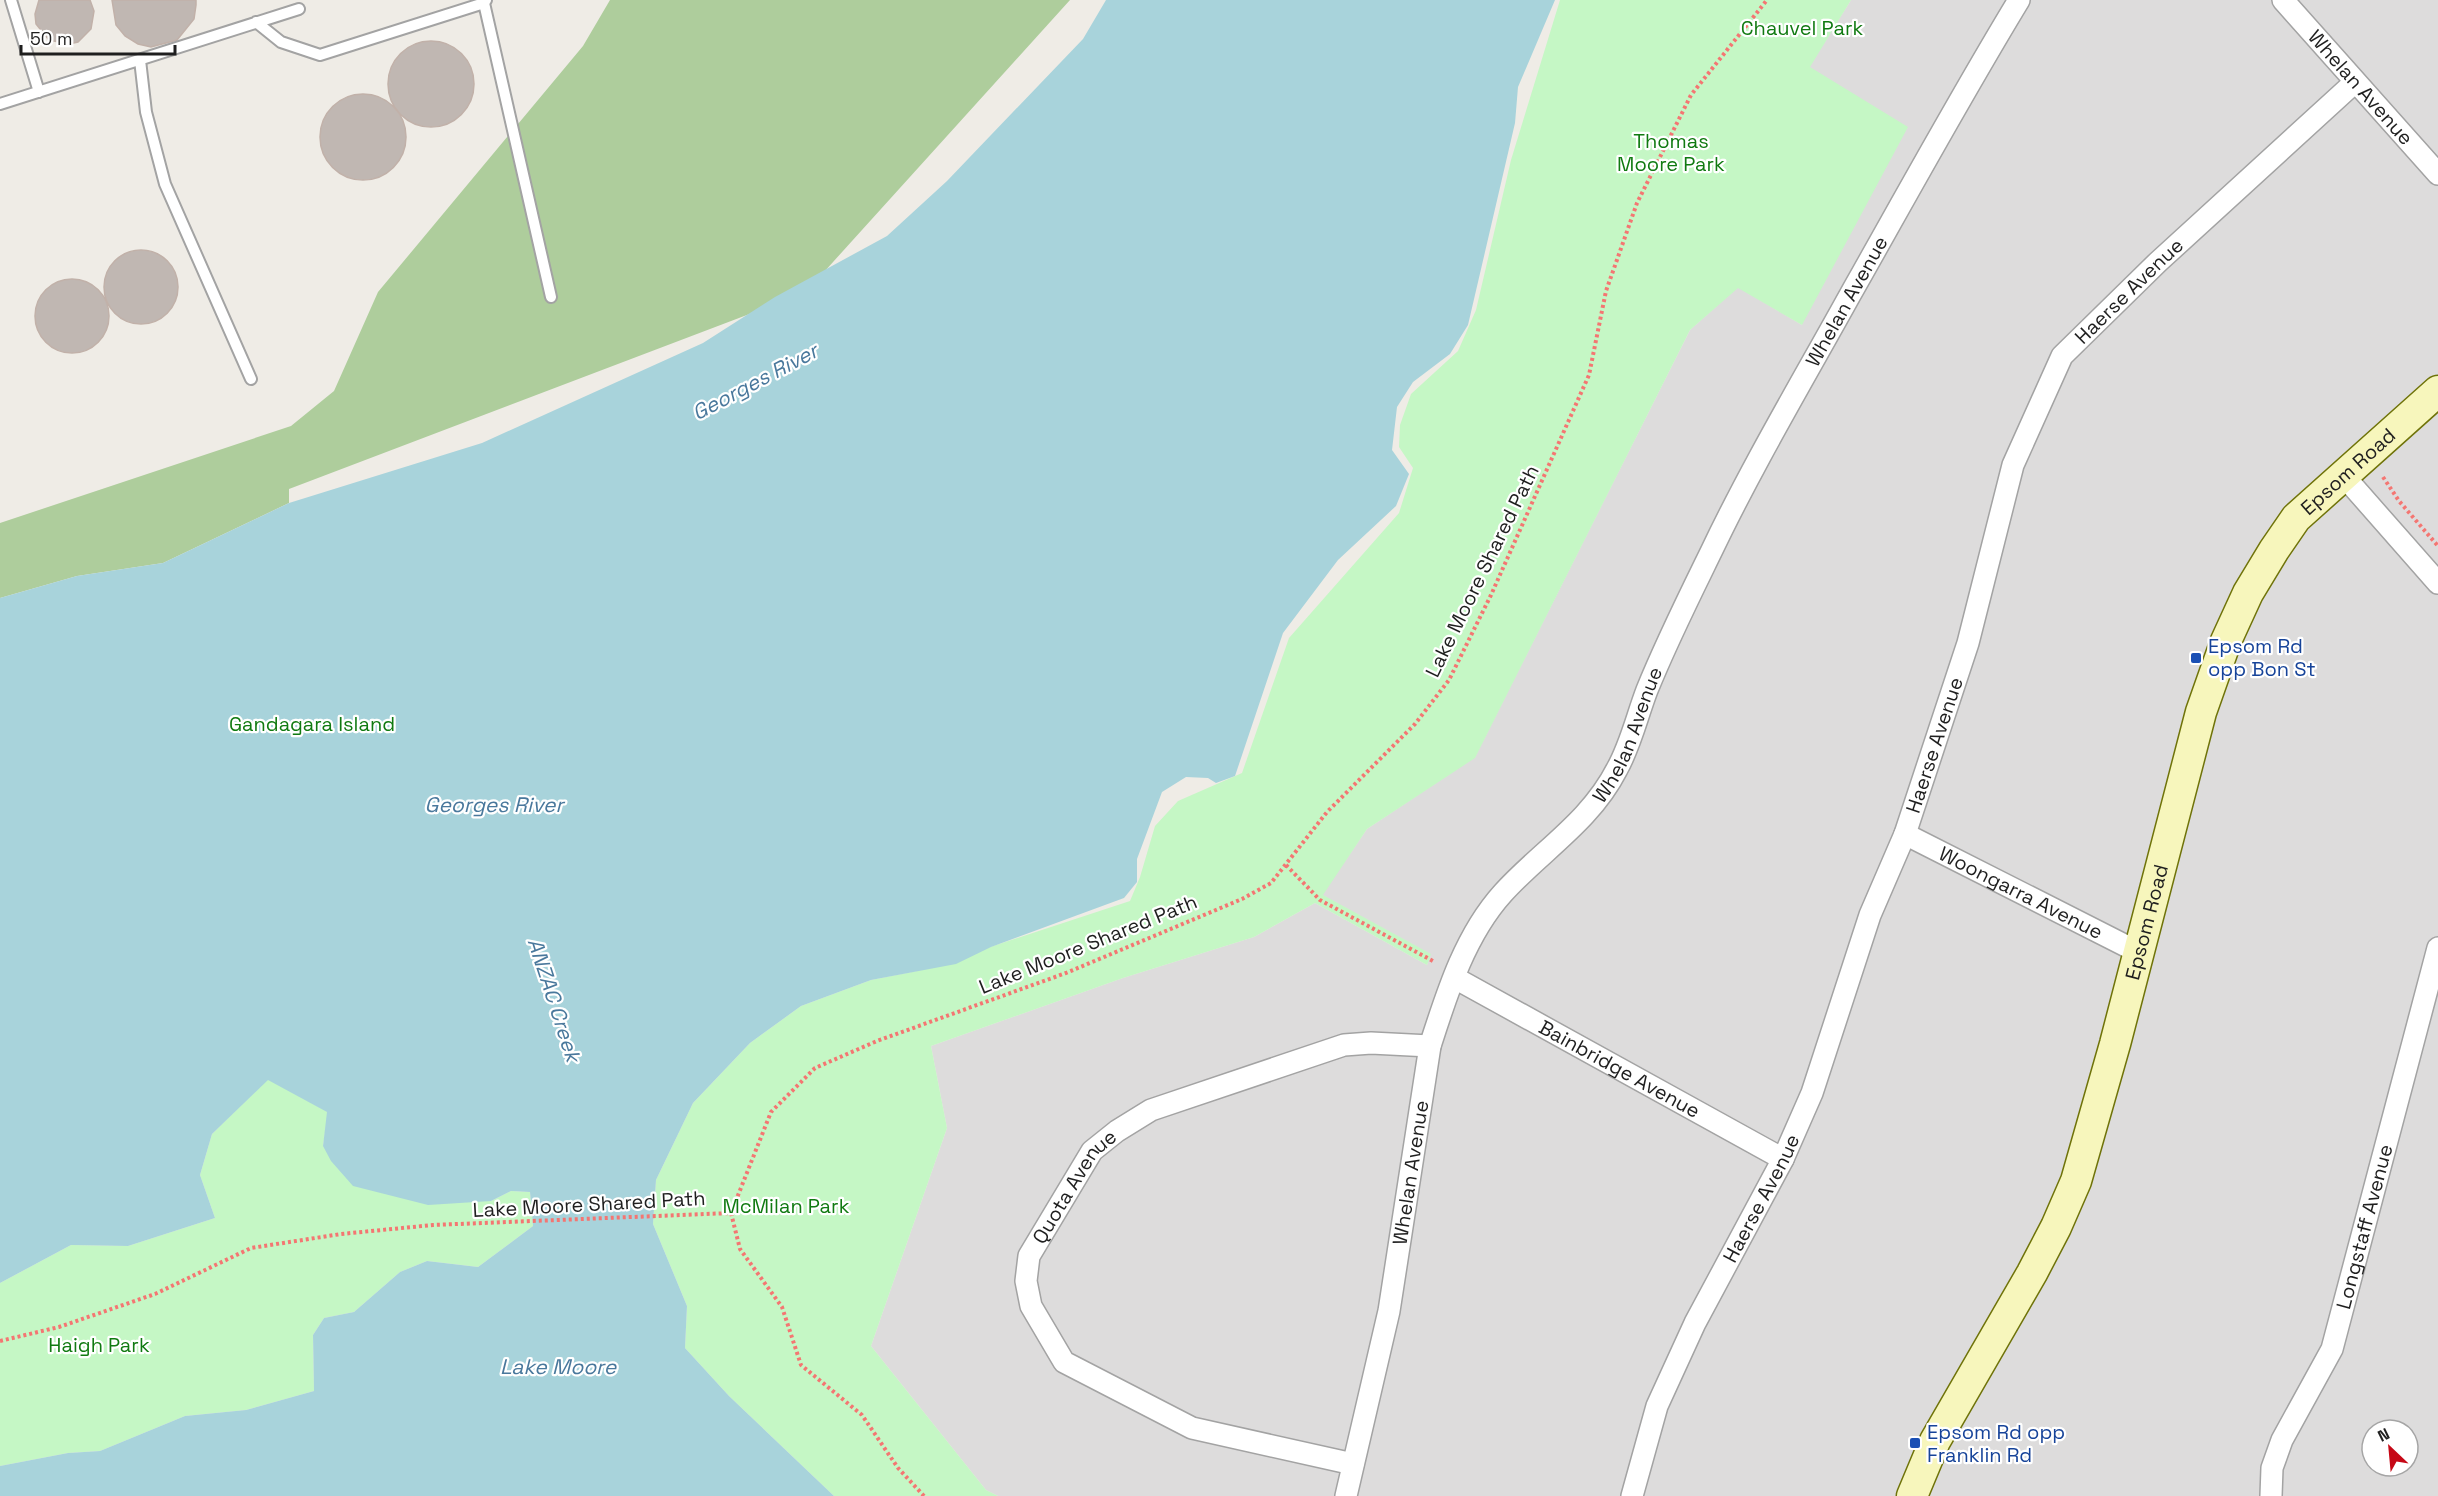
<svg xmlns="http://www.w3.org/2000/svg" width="2438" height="1496" viewBox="0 0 2438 1496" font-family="'Space Grotesk',sans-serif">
<rect width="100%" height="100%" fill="#efece6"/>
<!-- residential -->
<path fill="#dddcdc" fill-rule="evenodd" d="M1851,0H2438V1496H998L986,1490L871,1346L947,1128L931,1046L1123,978L1254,937L1315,903L1427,965L1430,954L1322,895L1367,829L1475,757L1690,330L1738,287L1802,325L1809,67ZM2372,1430H2408V1466H2372Z"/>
<!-- forest -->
<path fill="#aecd9c" d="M610,0H1070L805,293L289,489V503L163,563L77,576L0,598V523L291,426L334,391L378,292L583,46Z"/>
<!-- park -->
<path fill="#c5f7c5" d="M1560,0H1851L1810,67L1908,127L1802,325L1738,288L1690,330L1475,758L1367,829L1323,895L1431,954L1427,965L1315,903L1254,937L1123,978L931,1046L947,1128L871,1346L986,1490L998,1496H834L729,1396L685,1348L687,1306L653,1224L656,1180L693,1103L750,1043L801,1006L871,980L917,971L1130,901L1140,877L1155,826L1178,801L1242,773L1289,638L1399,513L1413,468L1399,447L1400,425L1411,394L1458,351L1476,310L1511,160Z
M268,1079L328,1112L323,1146L491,1201L511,1191L530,1192L533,1226L478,1267L427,1261L400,1272L354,1312L324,1318L313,1335L314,1391L246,1410L185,1416L100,1451L68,1453L0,1466V1283L71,1245L128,1246L215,1218L200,1175L212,1134Z"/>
<!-- water -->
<path fill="#a8d3db" d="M1106,0H1555L1518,87L1515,123L1468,325L1450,354L1413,382L1397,407L1392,450L1409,474L1396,506L1338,560L1283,633L1235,776L1216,783L1208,778L1186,777L1162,792L1137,859V882L1124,898L991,947L956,964L871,980L801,1006L750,1043L693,1103L656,1180L653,1224L687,1306L685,1348L729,1396L834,1496H0V1466L68,1453L100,1451L185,1416L246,1410L314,1391L313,1335L324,1318L354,1312L400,1272L427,1261L478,1267L533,1226L530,1192L511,1191L491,1201L428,1205L353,1186L331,1161L323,1146L327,1112L268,1080L212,1134L200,1175L215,1218L128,1246L71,1245L0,1283V598L77,576L163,563L289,503L482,443L703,343L775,297L887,236L947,181L1083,39Z"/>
<!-- building -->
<path fill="#c0b7b2" stroke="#c1b1a9" stroke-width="1.5" d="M39,0H90L94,11L91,29L78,42L69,44L49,40L36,24L35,14Z
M112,0H196V5L194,19L177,40L151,47L138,44L125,36L116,25Z
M388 84a43 43 0 1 1 86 0a43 43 0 1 1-86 0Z
M320 137a43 43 0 1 1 86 0a43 43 0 1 1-86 0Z
M104 287a37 37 0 1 1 74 0a37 37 0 1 1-74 0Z
M35 316a37 37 0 1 1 74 0a37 37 0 1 1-74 0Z"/>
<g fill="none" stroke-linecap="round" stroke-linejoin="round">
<!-- lane casing -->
<g stroke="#a3a3a3" stroke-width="14">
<path id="lane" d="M11,0L39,92
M484,3L551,297
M256,22L281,42L320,55L484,3L486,0
M140,60L146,112L165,184L251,379
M0,104L299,9"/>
</g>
<!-- street casing -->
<g stroke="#a3a3a3" stroke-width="24">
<g id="street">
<path id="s1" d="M2283,0L2438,174"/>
<path d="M2343,475L2438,583"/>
<path id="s2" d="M1905,834L2138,952"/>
<path id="s3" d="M1455,978L1783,1159"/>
<path id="s4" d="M1353,1464L1192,1428L1064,1362L1031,1306L1026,1281L1029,1256L1092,1151L1117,1131L1151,1110L1344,1045L1371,1043L1430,1046"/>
<path id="s5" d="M1346,1496L1389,1311L1430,1046C1447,993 1465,935 1503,893C1541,851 1590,822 1617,769C1631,744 1637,716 1647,690C1666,643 1689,597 1711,552C1753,464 1803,380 1850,295C1906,196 1960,97 2019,0"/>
<path id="s6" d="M1632,1496L1657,1406L1695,1323L1783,1159L1812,1093L1870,915L1905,834L1968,643L2013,465L2062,356L2158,262L2355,82"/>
<path id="s7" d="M2271,1496L2272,1468L2282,1440L2332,1349L2438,948"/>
</g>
</g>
<!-- secondary casing -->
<g stroke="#6f7309" stroke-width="33">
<g id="secondary">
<path id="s8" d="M1912,1496L1935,1441L2032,1273L2056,1227L2076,1181L2115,1044L2201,712L2226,641L2248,593L2274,550L2296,518L2438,391"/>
</g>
</g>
<!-- path -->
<path stroke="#f47672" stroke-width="4" stroke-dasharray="3 3" stroke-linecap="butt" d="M2383,477L2399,501L2438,546
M1286,865L1320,900L1433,961
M731,1213L771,1112L815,1068L877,1041L1066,973L1242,899L1271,883L1327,812L1415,724L1449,680L1491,595L1589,375L1606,291L1637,203L1691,95L1767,0
M731,1213L740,1249L782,1307L801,1365L862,1415L898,1468L924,1496
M0,1341L59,1327L155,1294L251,1248L341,1234L433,1225L731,1213"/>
<!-- lane -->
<use href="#lane" stroke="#fff" stroke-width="10"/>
<!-- street -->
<use href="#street" stroke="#fff" stroke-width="21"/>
<!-- secondary -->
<use href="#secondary" stroke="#f7f6bc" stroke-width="30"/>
</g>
<!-- markers -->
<g fill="#1a4fb4" stroke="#fff" stroke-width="2">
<rect x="2190" y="652" width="12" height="12" rx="3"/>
<rect x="1909" y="1437" width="12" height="12" rx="3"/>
</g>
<g text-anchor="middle" stroke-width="4.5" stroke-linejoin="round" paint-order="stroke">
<!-- park labels -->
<g font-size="20" fill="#107a11" stroke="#fff">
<text x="1802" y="35">Chauvel Park</text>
<text x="1671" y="148">Thomas<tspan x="1671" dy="23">Moore Park</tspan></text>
<text x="312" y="731">Gandagara Island</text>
<text x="786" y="1213">McMilan Park</text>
<text x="99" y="1352">Haigh Park</text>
</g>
<!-- street labels -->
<g font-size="20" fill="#1f1f1f" stroke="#fff">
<text dy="7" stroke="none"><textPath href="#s1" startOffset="117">Whelan Avenue</textPath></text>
<text dy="7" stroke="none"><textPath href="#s6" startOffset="1316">Haerse Avenue</textPath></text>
<text dy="7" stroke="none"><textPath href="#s5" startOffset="1320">Whelan Avenue</textPath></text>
<text dy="7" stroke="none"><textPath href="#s8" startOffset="1128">Epsom Road</textPath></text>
<text transform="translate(1482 571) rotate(-64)" y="7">Lake Moore Shared Path</text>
<text dy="7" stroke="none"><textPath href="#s5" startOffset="834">Whelan Avenue</textPath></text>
<text dy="7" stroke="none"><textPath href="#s6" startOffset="812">Haerse Avenue</textPath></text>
<text dy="7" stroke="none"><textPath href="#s2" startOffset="130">Woongarra Avenue</textPath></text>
<text dy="7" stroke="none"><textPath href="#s8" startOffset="624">Epsom Road</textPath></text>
<text transform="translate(1088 944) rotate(-22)" y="7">Lake Moore Shared Path</text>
<text dy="7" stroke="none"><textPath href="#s3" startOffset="188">Bainbridge Avenue</textPath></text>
<text dy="7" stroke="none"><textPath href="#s5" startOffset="330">Whelan Avenue</textPath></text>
<text dy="7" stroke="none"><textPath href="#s4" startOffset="508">Quota Avenue</textPath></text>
<text dy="7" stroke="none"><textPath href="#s6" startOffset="326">Haerse Avenue</textPath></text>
<text transform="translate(589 1204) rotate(-3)" y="7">Lake Moore Shared Path</text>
<text dy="7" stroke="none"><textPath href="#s7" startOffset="288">Longstaff Avenue</textPath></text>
</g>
<!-- transit labels -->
<g font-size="20" fill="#164399" stroke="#fff" text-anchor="start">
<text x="2208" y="653">Epsom Rd<tspan x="2208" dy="23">opp Bon St</tspan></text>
<text x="1927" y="1439">Epsom Rd opp<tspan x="1927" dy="23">Franklin Rd</tspan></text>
</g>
<!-- water labels -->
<g font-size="21" font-style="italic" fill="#49789c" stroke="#fff">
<text transform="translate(755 382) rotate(-28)" y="7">Georges River</text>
<text x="494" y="812">Georges River</text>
<text transform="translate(554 1000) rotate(72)" y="7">ANZAC Creek</text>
<text x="558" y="1374">Lake Moore</text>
</g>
</g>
<!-- north arrow -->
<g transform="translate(2390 1448) rotate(334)"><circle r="28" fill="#ffffff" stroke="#a5a5a5" stroke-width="1.5"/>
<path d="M0-4.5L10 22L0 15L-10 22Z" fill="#c60816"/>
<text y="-9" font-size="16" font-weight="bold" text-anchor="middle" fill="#1f1f1f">N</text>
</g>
<!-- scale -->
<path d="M21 45v9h154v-9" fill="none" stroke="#1f1f1f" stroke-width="3"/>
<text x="30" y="45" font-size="18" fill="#1f1f1f" stroke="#ffffff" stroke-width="4.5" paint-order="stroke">50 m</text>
</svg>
